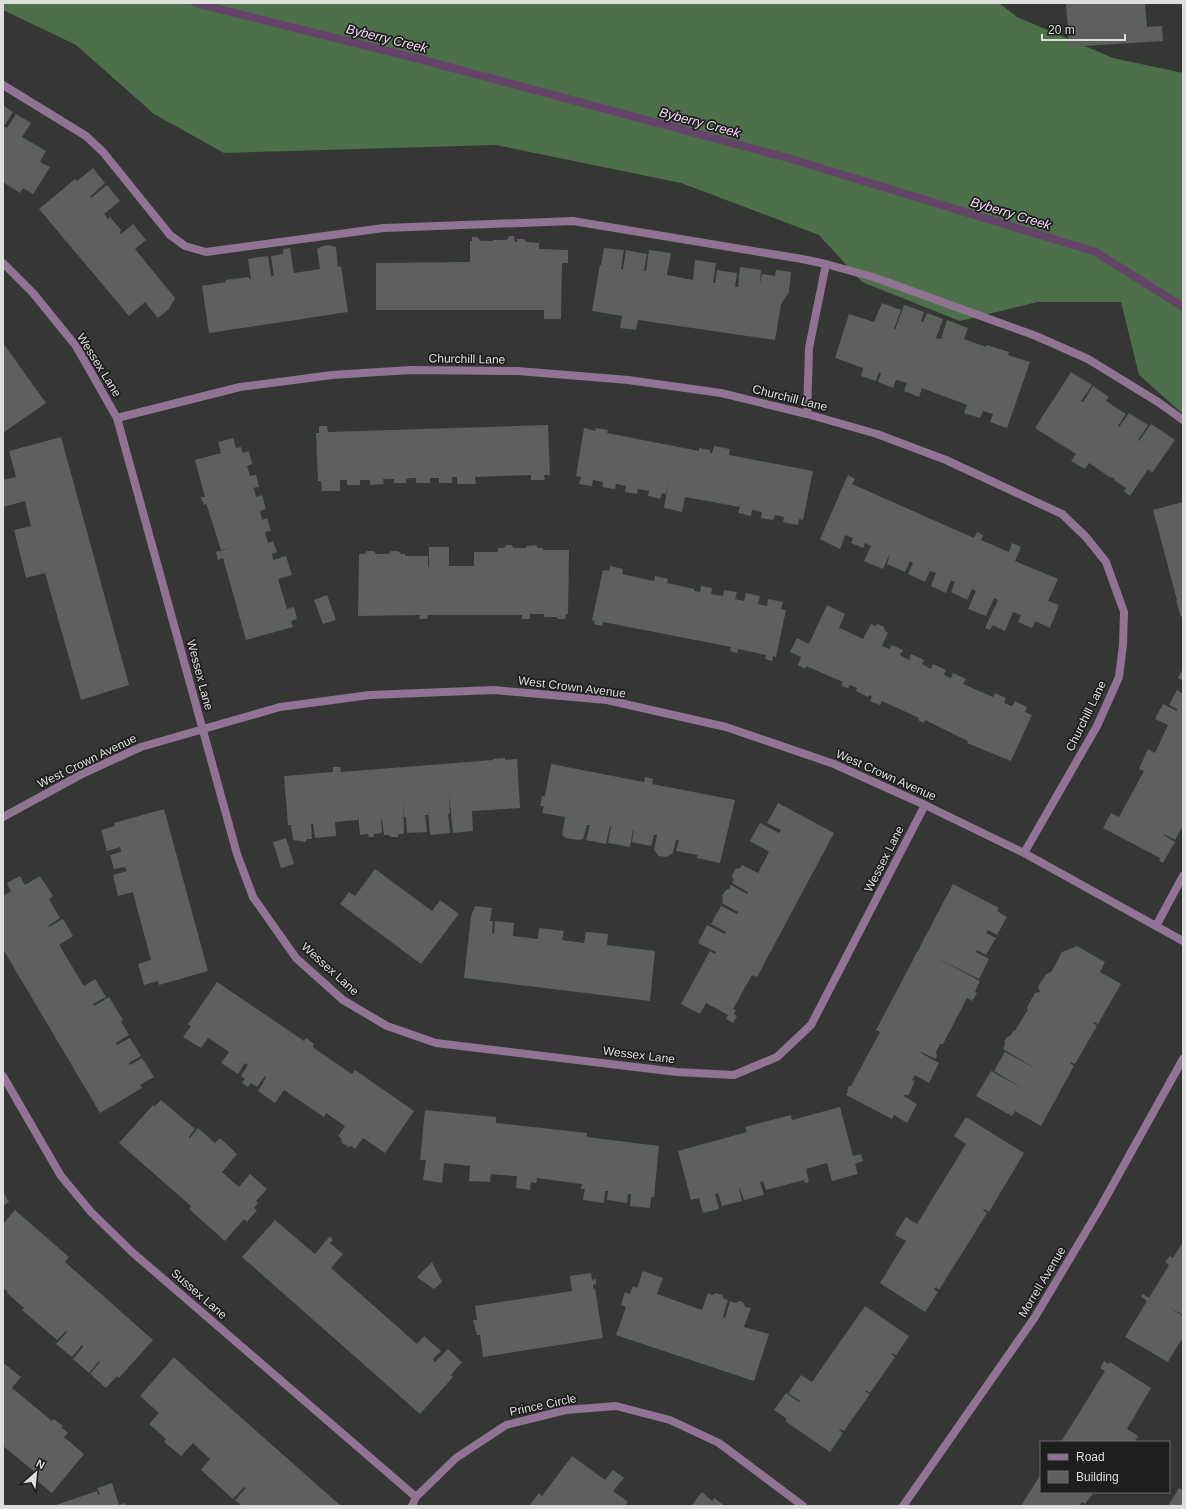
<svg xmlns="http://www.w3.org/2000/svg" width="1186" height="1509" viewBox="0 0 1186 1509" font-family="Arial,sans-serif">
<rect width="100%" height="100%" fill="#343734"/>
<!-- forest -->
<path fill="#4d6f49" d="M3,3H999L1017,17L1113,58L1183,73V414L1139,375L1121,302H1037L960,321L862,282L819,235L681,183L496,145L224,153L154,114L76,45L3,10Z"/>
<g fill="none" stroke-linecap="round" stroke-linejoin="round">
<!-- stream -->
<path stroke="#654469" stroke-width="8" d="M195,3L423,60L788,158L1096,252L1183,307"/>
</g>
<!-- building -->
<path fill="#5d605d" d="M1066,3H1145L1147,27L1162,26L1163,41L1069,47Z
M3,105L13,112L4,126L7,128L16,114L31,123L22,137L46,151L40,162L50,167L33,194L23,188L20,193L3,182Z
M93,168L105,183L90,197L91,198L107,185L120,201L104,214L108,219L110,217L121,230L120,232L121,234L133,224L146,240L135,249L175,298L169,309L158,318L145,302L129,316L39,209L75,179L77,181Z
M509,236H514L515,242H517V239H524L526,242L539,243V249L568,250V263H562L561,319H544V310H376V263L470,262V241H472V237H477L481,241H493V240H507Z
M329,245L336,247L338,267L341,266L348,312L209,333L202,286L226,282L225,280L249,277V279H251L248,259L268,256L271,276H274L271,256L283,254V249L290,248L294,273L320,269L317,249L323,246Z
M604,248L624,250L621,269H623L626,250L647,254L644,271H646L649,250L671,253L667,275L693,280L695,260L716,263L713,283H715L717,270L737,273L735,287H738L740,267L761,270L760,284L762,274L775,276L776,270L791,272L789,292L781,304L775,340L638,320L636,330L620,328L622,316L592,311L600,265H601Z
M882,303L901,310L894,329L895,330L904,305L924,312L921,321L923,322L927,313L943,319L936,338L941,339L947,320L968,328L964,339L986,347L987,345L1009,352L1008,355L1030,362L1007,428L990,422L993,414L983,411L980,418L964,413L967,405L922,388L919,397L904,391L907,383L896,380L893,388L878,382L881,373L879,372L876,381L861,376L863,368L835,358L849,314L874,322Z
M3,343L46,403L4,432L3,430Z
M1071,372L1092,385L1081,401L1083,402L1093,386L1109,397L1106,401L1126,414L1118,426L1119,427L1129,413L1148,425L1138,440L1139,441L1151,424L1175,440L1152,473L1148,469L1130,496L1124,491L1126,488L1114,480L1115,479L1112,477L1111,478L1089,463L1085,469L1071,461L1076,454L1035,428Z
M548,425L550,475H544L545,480H531V475L475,477L476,484H457V477H452V483H439V478H430V483H416V478H411L406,479V483H394V479H383L384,484L370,485V480H360V485H347V480H340V491H322L321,481H318L316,433H319V426H327L328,432Z
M584,428L595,431L596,428L608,430L607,433L699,451V448L710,450V453H712L714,446L730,449L729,455L813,471L803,520L799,519L798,525L783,522L784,517L775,515L773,520L761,518L762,512L752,510L751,516L738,513L740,507L685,497L682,512L664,508L670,474L666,494L662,493L660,499L648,496L649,491L638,489L637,494L625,492L626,486L616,484L615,489L602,487L603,482L593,480L592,486L579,484L581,477L576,476Z
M61,437L129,685L81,700L45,573L26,578L14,530L31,526L25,501L3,507V480L16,477L9,451Z
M233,438L236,448L241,447L243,453L249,451L252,464L247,466L250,476L256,475L259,487L253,488L255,492L256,497L262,495L266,509L260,511L262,520L267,518L271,531L265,532L268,543L273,541L277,552L272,554L273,560L286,556L292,575L278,579L287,609L294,607L297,619L291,621L293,627L246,640L223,558L218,560L216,552L233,547L221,550L207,506V504L204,505L201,497H205L195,460L221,453L218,442Z
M848,475L855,479L852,484L974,538L977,532L983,535L981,540L1009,552L1012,543L1021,547L1015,561L1058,579L1048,601L1059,605L1050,628L1035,621L1032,628L1018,622L1021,615L1013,612L1005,631L993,625L990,630L985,628L998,600L994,598L986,616L968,609L976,591L972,589L967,600L951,592L955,582L951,580L946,593L931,586L936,573L934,572L930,571L925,582L908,574L913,563L910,561L905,572L887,564L890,553L883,569L864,561L871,546L865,543L863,548L851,543L853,538L845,535L840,549L820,539Z
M1183,502V616L1181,617L1176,600H1177L1153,510Z
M506,545H511L514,548H526L527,546L536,545L538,548H543V550H569L568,614H566L565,619H557V617H544V614H530V619H522V615H428L427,619H419L420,615L358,616L359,554H364L367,551H374L376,554H388L391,551H398L401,554H405V556H428V567H429V547H449V566H474V552H498V548H504Z
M610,566L623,569L622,574L654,581L655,576L668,579L667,583L694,589V591L700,592L701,586L712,588L711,594L723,596L724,590L737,592L735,599L744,601L746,593L760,596L758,604L762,605L767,606L768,599L783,602L781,609L786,610L776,657L773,656L772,661L765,659L766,655L738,649L737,653L730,651L731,647L603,622L602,626L594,624L595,621L592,620L603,570L609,571Z
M327,595L336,620L323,624L314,600Z
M827,605L845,614L839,628L842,629L863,639L871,624L875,626L878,624L884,627L885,631L888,633L882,646L889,649L892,645L903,650L900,655L909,660L911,654L924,660L922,664L931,669L933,664L946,670L944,675L948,677L951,678L953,673L966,679L963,684L993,697L995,693L1006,698L1004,703L1012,706L1015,701L1027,707L1025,712L1032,715L1011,761L967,743L968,741L925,720L924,723L918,720L919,718L882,701L880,705L870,701L872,697L870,695L868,697L856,691L857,688L850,685L848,688L841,686L843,682L822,673L806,666L805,669L798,665L801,657L790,652L797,638L809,644Z
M1183,668V681L1178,678Z
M1177,690L1183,694V826L1175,840L1164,834V835L1175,842L1163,863L1159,861L1160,858L1103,828L1111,813L1119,817L1144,771L1139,769L1148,749L1155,753L1168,725L1155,719L1163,704L1177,711V709L1169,705Z
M505,758V760L517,759L520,808L472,811L473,831L453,833L449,794L450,813L448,814L450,833L430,835L428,808V815H425L427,832L407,833L406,817H404L403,797L404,834H399L398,837H391L389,835H384L382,819L381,818L382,833L374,834V837H369L368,834L360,835L358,814V820L335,822L336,836L315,838L313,824H311L312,839H307L305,842L293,840L291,825H288L284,776L333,772V767H340L341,772L493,760L494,767L493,759Z
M551,764L644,782L645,777L653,779L652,784L735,800L720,863L697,858L698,855L676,851L679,840H676L673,853L666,857L659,856L654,850L657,835H654L651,846L632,842L634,830H633L630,847L608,843L611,826H610L606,844L586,840L590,825H587L583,839L578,840L566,838L562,835L565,817L542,813L544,806H540L542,796H545Z
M778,803L834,833L757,977L752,975L733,1009L736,1010L734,1014L737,1016L733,1023L726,1019L728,1015L706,1003L700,1014L681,1004L710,951L715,954L716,952L698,943L707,925L725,934L726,932L711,924L721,906L737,914L738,912L722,903L723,900L722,896L726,890L729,889L731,885L747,894L748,892L732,883L734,880L732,876L735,869L740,868L742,865L758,873L769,852L785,861L750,841L760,823L779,833L781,830L767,823Z
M164,809L208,971L159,985L158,981L144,985L138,964L151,960L133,893V892L118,896L113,875L127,871L125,867L114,869L110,855L121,852L120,847L107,851L101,830L115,826L114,823Z
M286,838L294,864L281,868L273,842Z
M375,869L432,911L440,900L459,914L421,964L340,904L349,892L355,896Z
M20,876L25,885L40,876L53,896L49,899L60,918L48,926L49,927L63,919L73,936L59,945L84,986L95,979L106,997L93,1004L94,1006L109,997L123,1020L121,1022L129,1035L116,1043L117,1045L130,1038L141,1056L129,1063L130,1065L142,1058L154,1077L140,1085L142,1088L100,1113L3,949V896L11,891L7,883Z
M953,884L999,908L997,911L1007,917L997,935L988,930L986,933L996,938L986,955L977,950L976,952L989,959L979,979L935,957L980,981L975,992L977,993L972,1001L967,998L943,1044H940L936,1052L937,1056L936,1059L921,1052V1053L939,1063L929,1083L915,1075L912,1080L915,1081L908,1096L905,1094L904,1096L917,1104L907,1123L894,1115L892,1119L846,1095L848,1091H847L849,1086H851L880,1032L876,1030Z
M475,906L492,908L490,921H493L492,933L494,934L495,921L514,923L513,936L538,939L539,928L564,931L562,940L584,943L586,932L608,934L607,945L655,951L650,1001L464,978L471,916Z
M1077,946L1105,962L1100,972L1121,984L1098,1024L1094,1022L1093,1023L1097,1026L1075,1064L1071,1062L1070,1063L1074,1066L1041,1126L1015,1111L1012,1116L976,1096L991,1071L1022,1088L994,1071L1005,1052L1038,1070L1003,1049L1005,1044L1004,1041L1007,1037L1010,1036L1014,1030L1015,1031L1027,1011L1028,1012L1027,1007L1035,993L1040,992L1038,987L1046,974L1051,972L1062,952Z
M217,982L304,1041L306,1038L314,1044L313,1046L314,1048L352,1074L355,1070L414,1111L385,1153L363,1138L355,1149L351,1146L348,1147L342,1143L341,1138L338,1136L345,1126L326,1113L324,1117L284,1090L275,1103L258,1091L266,1078L265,1076L257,1087L251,1083L248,1087L242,1083L245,1079L241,1076L248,1065L245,1063L238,1074L221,1063L229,1052L228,1051L208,1038L201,1048L183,1037L191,1026L188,1024Z
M161,1100L195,1129L189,1137L190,1138L198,1128L215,1143L220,1138L237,1154L222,1172L239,1187L250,1174L267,1189L256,1201L258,1203L254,1208L257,1210L247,1222L244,1219L225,1241L189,1209L191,1206L119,1143L153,1105L154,1107Z
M840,1107L853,1156L861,1154L863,1161L855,1164L858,1174L832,1181L827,1163L806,1169L809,1182L805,1183L804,1180L766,1190L763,1181L760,1182L764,1195L744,1200L740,1188H739L742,1201L722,1206L718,1193L715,1194L719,1209L703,1213L699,1198L691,1200L678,1151L747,1132L745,1127L791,1115L792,1120Z
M425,1110L496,1117V1123L587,1133V1137L659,1146L654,1197H651L650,1208L630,1206L631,1194H628L627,1203L607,1200L608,1191H605L604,1203L583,1200L585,1189H581L582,1184L537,1178L536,1183L531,1182L530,1190L516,1188L517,1176H513L491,1174L490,1182L469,1181L470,1166L444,1163L442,1183L423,1180L426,1160H420Z
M966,1117L1024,1153L989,1212L984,1209L983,1210L987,1213L939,1290L936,1287L934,1289L938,1292L925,1312L880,1283L906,1241L895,1235L906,1217L917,1224L966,1144L954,1136Z
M3,1192L9,1202L3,1206Z
M15,1210L69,1257L65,1262L153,1340L119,1378L117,1376L106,1388L90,1374L100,1362L99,1361L89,1373L73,1359L83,1347L82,1345L72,1357L56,1344L67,1332L66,1331L57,1340L22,1310L24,1308L7,1293L8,1292L3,1288V1224Z
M275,1220L315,1254L330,1236L333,1240L330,1243L343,1254L331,1268L417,1344L424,1336L441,1351L433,1359L435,1362L448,1349L462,1362L451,1375L453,1377L420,1414L242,1257Z
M1183,1242V1315L1167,1306L1183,1316V1337L1168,1362L1125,1337L1147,1301L1141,1297L1143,1294L1149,1298L1169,1265L1165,1262L1170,1256L1173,1258Z
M432,1262L442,1282L434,1289L417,1277Z
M643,1271L663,1278L657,1294L702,1310L708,1293L712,1295L716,1293L722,1295L724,1299L728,1300L723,1317L725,1318L730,1301L735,1303L740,1301L743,1302L745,1307L751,1308L744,1327L769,1334L754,1381L616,1335L626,1307L621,1305L625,1292L630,1294L633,1286L637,1288Z
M591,1273L592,1280L596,1279V1284L593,1285V1289L595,1288L603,1338L483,1357L480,1335H477L473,1320H477L475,1306L572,1291L570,1276Z
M865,1306L909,1336L896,1355L891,1353V1354L895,1357L870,1393L866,1390L865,1391L870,1394L844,1431L840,1429L839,1430L843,1433L831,1451L830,1452L785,1421L787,1419L774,1410L786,1393L799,1402L800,1401L788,1393L801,1375L812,1382Z
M174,1357L193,1375L341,1506H242L235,1500L246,1488L244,1487L233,1499L201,1470L210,1459L193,1443L181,1456L164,1442L166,1439L149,1424L159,1413L140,1396Z
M1104,1361L1108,1364L1110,1362L1151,1388L1127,1429L1138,1436L1134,1442H1061L1105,1371L1100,1368Z
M5,1364L21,1377L12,1388L52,1421L54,1419L63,1426L61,1427L68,1433L64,1437L84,1454L52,1493L31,1476L35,1472L3,1446V1367Z
M572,1456L605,1480L613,1470L624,1478L613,1491L628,1502L625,1506H529L539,1493L542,1496Z
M1041,1474V1492H1090L1093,1494L1085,1504L1082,1502L1079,1506H1021Z
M112,1483L119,1505L125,1503L126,1506H53L97,1491L98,1495L100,1494L97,1488Z
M1179,1488L1183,1490V1506H1168Z
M702,1492L712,1501L714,1498L725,1506H691Z"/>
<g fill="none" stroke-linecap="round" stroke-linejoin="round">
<!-- service -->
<path stroke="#917494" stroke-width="8" d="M3,85L86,136L103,152L170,235L185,246L206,252L384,228L573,221L802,259L826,264L809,348L807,414
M826,264L876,278L1036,336L1088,359L1158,402L1183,420
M1156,926L1183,876"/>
<!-- minor -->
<path stroke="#917494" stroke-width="8" d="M3,263L33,293L76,346L117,418L237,854L253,897L296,958L343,1000L387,1026L436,1043L677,1072L734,1075L777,1057L811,1025L925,805
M117,418L240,387L332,375L410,370L518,371L628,380L721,393L807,414L877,434L946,460L1062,514L1086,537L1106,562L1124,612L1123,645L1119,677L1097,726L1024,853
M3,817L84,773L141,747L280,707L370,695L494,690L607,700L726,727L834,764L925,805L1024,853L1183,941
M3,1076L61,1176L91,1212L132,1252L416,1497
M412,1506L416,1497L456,1458L506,1425L566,1410L616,1406L670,1420L719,1443L803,1506"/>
<!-- tertiary -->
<path stroke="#917494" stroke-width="8" d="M903,1506L1035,1317L1100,1208L1183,1059"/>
</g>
<g text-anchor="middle" stroke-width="3.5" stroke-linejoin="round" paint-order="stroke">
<!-- street labels -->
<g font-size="12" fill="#dddfdd" stroke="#1d1e1d">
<text transform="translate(467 359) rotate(1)" y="4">Churchill Lane</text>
<text transform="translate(99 365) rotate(58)" y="4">Wessex Lane</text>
<text transform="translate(790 398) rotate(14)" y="4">Churchill Lane</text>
<text transform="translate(200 675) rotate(75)" y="4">Wessex Lane</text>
<text transform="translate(572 687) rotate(7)" y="4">West Crown Avenue</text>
<text transform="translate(1086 716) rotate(-64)" y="4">Churchill Lane</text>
<text transform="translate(87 761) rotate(-26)" y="4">West Crown Avenue</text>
<text transform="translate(886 775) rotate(24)" y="4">West Crown Avenue</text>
<text transform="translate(884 859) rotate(-63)" y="4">Wessex Lane</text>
<text transform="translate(330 969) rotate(42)" y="4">Wessex Lane</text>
<text transform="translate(639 1055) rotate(7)" y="4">Wessex Lane</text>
<text transform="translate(1042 1282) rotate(-59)" y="4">Morrell Avenue</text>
<text transform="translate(199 1294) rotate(41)" y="4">Sussex Lane</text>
<text transform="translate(543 1405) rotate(-12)" y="4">Prince Circle</text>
</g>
<!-- water labels -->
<g font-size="13" font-style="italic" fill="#f7d6fa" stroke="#1d1e1d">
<text transform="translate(387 38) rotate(14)" y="5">Byberry Creek</text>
<text transform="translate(700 122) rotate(15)" y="5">Byberry Creek</text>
<text transform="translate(1011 213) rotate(17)" y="5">Byberry Creek</text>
</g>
</g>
<!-- border -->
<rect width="1186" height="1509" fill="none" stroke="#dddfdd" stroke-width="8"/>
<!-- legend -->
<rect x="1040" y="1441" width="130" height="52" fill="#1d1e1d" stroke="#6a6b6a"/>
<rect x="1048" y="1454" width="20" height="6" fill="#917494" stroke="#6a6b6a"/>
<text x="1076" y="1461" font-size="12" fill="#dddfdd">Road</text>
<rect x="1048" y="1471" width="20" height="12" fill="#5d605d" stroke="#6a6b6a"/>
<text x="1076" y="1481" font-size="12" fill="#dddfdd">Building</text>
<!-- north arrow -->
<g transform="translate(36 1473) rotate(27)" stroke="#1d1e1d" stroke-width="3" paint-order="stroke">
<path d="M0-3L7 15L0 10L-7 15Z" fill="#dddfdd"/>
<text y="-6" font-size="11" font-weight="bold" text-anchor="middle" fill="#dddfdd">N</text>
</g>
<!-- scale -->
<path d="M1042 34v6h83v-6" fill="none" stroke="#dddfdd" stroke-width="2"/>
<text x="1048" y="34" font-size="12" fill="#dddfdd" stroke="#1d1e1d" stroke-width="3" paint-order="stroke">20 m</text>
</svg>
